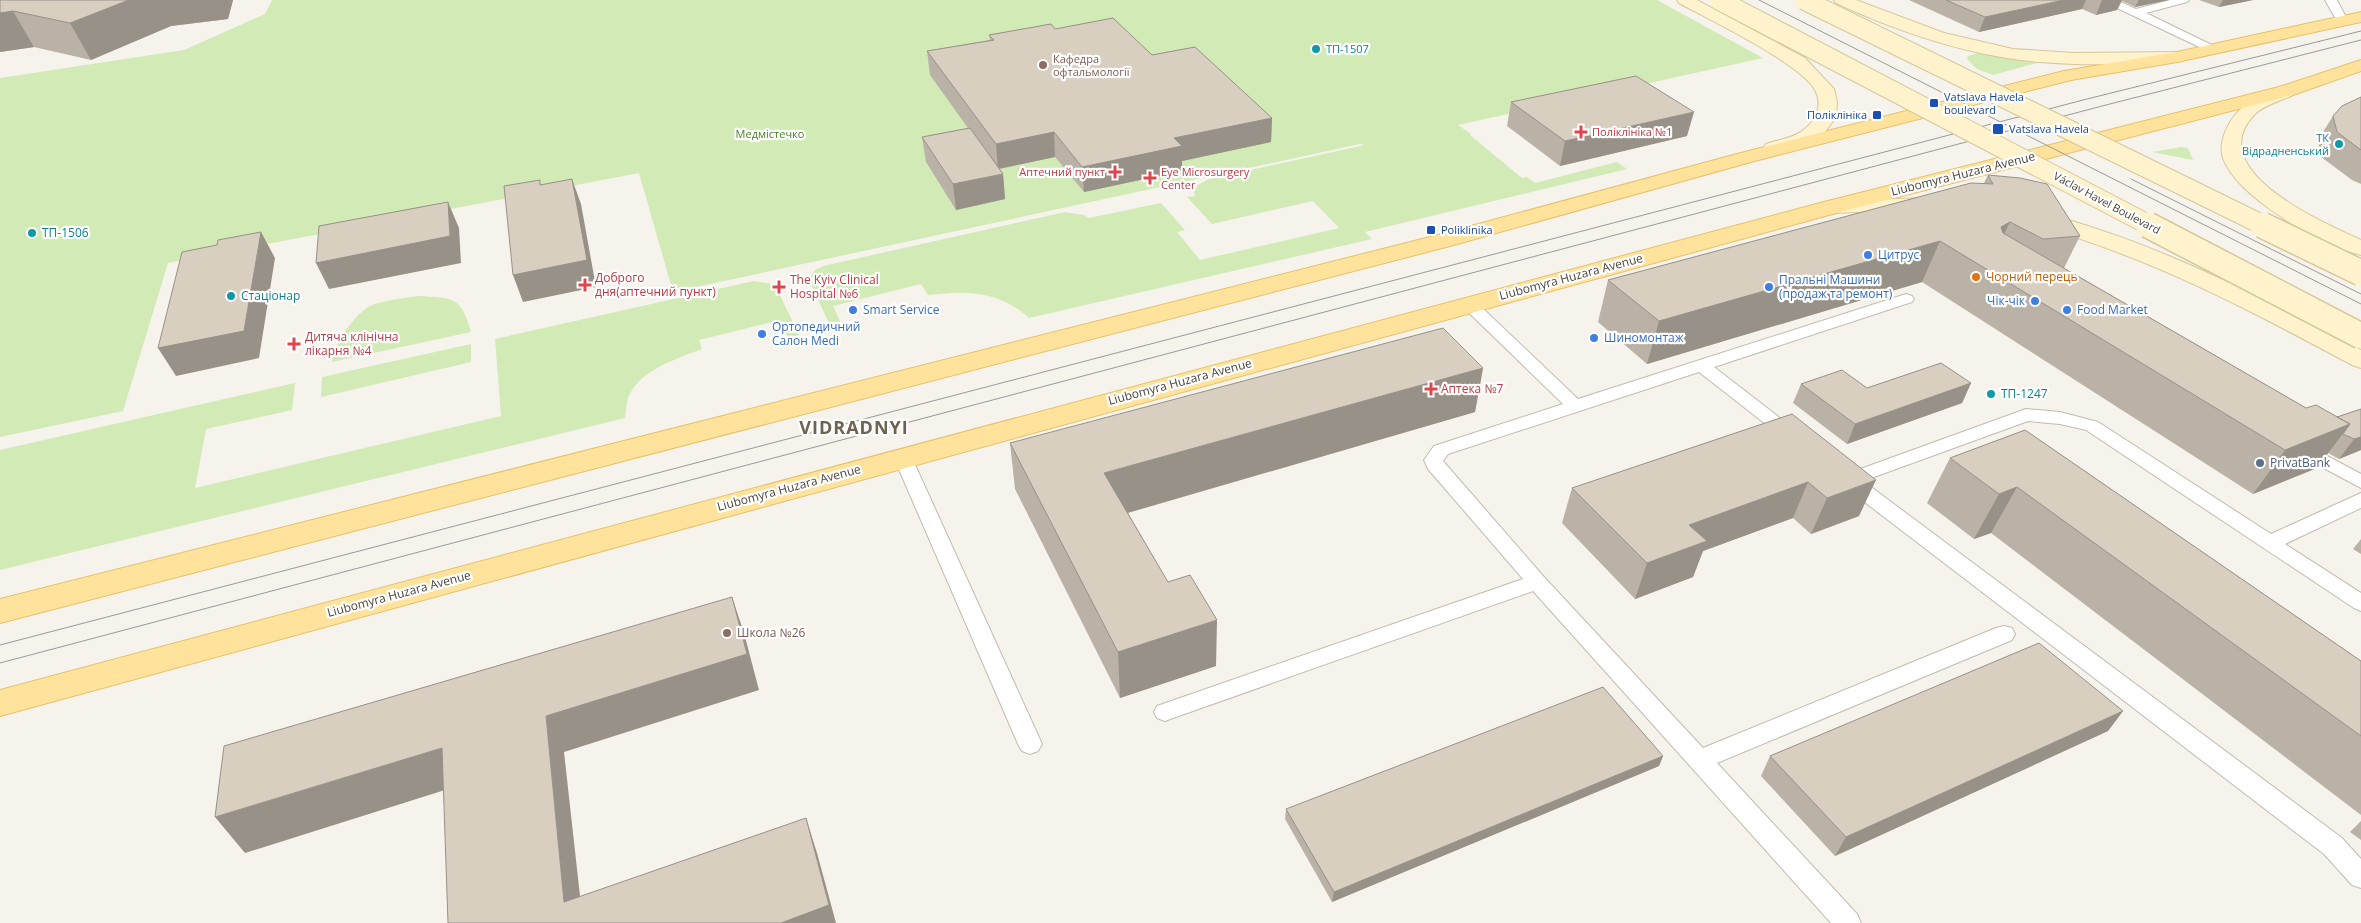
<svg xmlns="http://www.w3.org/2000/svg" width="2361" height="923" viewBox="0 0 2361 923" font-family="'Open Sans',sans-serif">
<rect width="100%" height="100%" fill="#f6f3ec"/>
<!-- green -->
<path fill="#d2eab5" d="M272,0H1657L1763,58L1458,125L1471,134L1470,135L1522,178L1527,177L1535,183L1617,162L1627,169L1365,232L1372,239L1029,318C1000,291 966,290 928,295L921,284L833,306L842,325L831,327L808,279L815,270L823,266L1065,212L1084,215L1089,218L1161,203L1185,230L1177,232L1200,260L1339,228L1313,201L1212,224L1187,197L1195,196L1194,192L1198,185L1209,179L1365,145L1360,144L673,292L639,173L168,263L123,411L0,437V78L184,50L265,14Z
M1981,52L2036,62L2037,63L1993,75L1977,69L1967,59L1968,56Z
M2181,147L2188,148L2193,160L2152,152Z
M754,281L772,284L776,287L799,335L788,338L780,320L699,340L702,349C676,359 639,370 628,398C626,404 626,412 625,418L0,570V450L295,383L292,410L206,429L195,488L501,416L495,339Z
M418,296C453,298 461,296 471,332L332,362C336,342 351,319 368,307C378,301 405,298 418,296Z
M471,344V362L321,397L322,377Z"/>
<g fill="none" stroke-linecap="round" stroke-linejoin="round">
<!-- service casing -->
<g stroke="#c2bbae" stroke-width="2">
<path id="service" d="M2100,0H2116L2136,9L2170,0H2189L2187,2L2146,13L2220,49L2214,53L2210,52Z
M2325,0H2337L2348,21L2346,23H2338Z
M1906,294L1912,296L1914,299L1912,302L1714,367L1798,432L1801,436L1798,440L1792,442L1786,440L1699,372L1448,454L1443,461L1544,577L1703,748L1996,628L2004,626L2012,628L2015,634L2012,640L1717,763L1857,914L1861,923H1831L1533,591L1173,718L1165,721L1157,718L1154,712L1157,706L1523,579L1428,469L1424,460L1434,446L1563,404L1463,307L1461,304L1463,301H1475L1578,399Z
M2026,409L2060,412L2098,422L2271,534L2361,493V508L2285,544L2361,593V611L2354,608L2086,430L2060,424L2028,421L1863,481L2342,838L2361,859V888L2352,885L2324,854L1841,484L1838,480L1841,476Z
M2301,442L2361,474V488L2294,452L2292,448L2294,444Z
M903,452L910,454L912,458L1042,744L1038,751L1030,754L1022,751L1018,744L894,458L896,454Z"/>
</g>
<!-- secondary casing -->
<g stroke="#d6c79b" stroke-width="2">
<path id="secondary" d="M1677,0H1697L1805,58L1834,89L1837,102L1836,117L1825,132L1814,141L1773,154L1766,152L1763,148L1766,144C1777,140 1793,138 1802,131C1815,122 1823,108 1816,92C1806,66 1708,19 1679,3Z
M1834,0H1856L1944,33L2013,49L2074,53L2177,52L2183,53L2186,57L2183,61L2177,62C2131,64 2086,66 2040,62C1969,56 1901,33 1836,3Z
M2286,85L2293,87L2295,91L2293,95C2281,101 2264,105 2255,114C2200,170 2324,223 2361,240V255C2322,245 2237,198 2223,158C2219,145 2224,133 2230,122C2243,102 2263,91 2286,85Z
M1928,198L1936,199L1939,204L1936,209L1832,213L1824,212L1821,207L1824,202L1832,201Z
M2039,212C2154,241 2257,295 2361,350V368L2352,365C2248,309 2146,255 2031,224L2028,219L2031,214Z"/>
</g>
<!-- primary casing -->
<g stroke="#e6c16a" stroke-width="2">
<path id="primary" d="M2361,12V22L2177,62L2071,80L1751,162L1450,246L0,623V599L1434,236L1737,154L2064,71L2177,52Z
M2361,60V71L2293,95L1840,212L0,716V690L1824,202L2279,87Z"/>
</g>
<!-- service -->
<use href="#service" fill="#fff" fill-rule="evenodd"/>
<!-- secondary -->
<use href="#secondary" fill="#fff3cd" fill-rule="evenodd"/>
<!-- primary -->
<use href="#primary" fill="#ffe39c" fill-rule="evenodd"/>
<!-- tram -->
<path stroke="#9a9a9a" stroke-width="1" d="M1759,0L2361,304
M2131,179L2361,294
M0,645L2087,99L2361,31
M0,663L2102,106L2361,40"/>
<!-- secondary-bridge-far1 casing -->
<g stroke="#d6c79b" stroke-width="21" stroke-linecap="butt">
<path id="secondary-bridge-far1" d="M1719,0L2151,226
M1804,0L2265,226"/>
</g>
<!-- secondary-bridge casing -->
<g stroke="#d6c79b" stroke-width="28" stroke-linecap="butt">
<path id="secondary-bridge" d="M2148,225L2361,336
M2262,225L2361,273"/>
</g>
<!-- secondary-bridge-far1 -->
<use href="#secondary-bridge-far1" stroke="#fff3cd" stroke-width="19"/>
<!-- secondary-bridge -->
<use href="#secondary-bridge" stroke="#fff3cd" stroke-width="25"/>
</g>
<!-- wall -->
<path fill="#bab2a6" d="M0,0H233L228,19L171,26L91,60L34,47L0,52Z
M1909,0H2169L2135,7L2122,1L2117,10L2096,15L2082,9L1979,32Z
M2199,0H2253L2219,7Z
M1055,29L1152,55L1272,118L1271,142L1182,161V171L1084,192L1055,157L999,169L1003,174L1005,199L956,210L926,162L922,137L968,128L930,75L927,51L990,40L989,35Z
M2361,97V184L2352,180L2321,157L2318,140L2333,116Z
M1511,102L1687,136L1560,166L1507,126Z
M1988,175L2080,236L2064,268L2306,408L2337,417L2361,409V450L2339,459L2328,453L2317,468L2253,494L1922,282L1647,364L1598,322L1608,280L1984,183Z
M1483,368L1475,412L1128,513L1216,666L1120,698L1015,489L1010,443Z
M1971,383L1962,403L1847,444L1793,403L1801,384L1867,388Z
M1792,414L1859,516L1811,534L1793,518L1703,551L1693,577L1635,599L1562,523L1572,488Z
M2025,430L2361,661V815L1991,533L1974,539L1927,503L1950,458Z
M2361,539V554L2353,549Z
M2123,711L2108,731L1835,856L1761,776L1770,756Z
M1663,756L1659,766L1332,902L1285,819L1286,809Z
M2361,821V840L2350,832Z"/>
<!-- shaded-wall -->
<path fill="#979187" d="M129,0H233L228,19L171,26L91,60L70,23Z
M2064,0H2086L2082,9L1979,32L1985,17Z
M2102,0H2122L2117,10L2096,15Z
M2139,0H2169L2135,7Z
M2223,0H2253L2219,7Z
M13,11L34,47L0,52V13Z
M1694,112L1687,136L1560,166L1565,141Z
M1272,118L1271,142L1182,161V171L1084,192L1082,167L1174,138Z
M1054,132L1055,157L998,169L996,144Z
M1003,174L1005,199L956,210L953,184Z
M572,179L581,204L596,287L523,302L513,275Z
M448,202L459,228L461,263L329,289L316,263Z
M2010,222L1990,262L2001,227Z
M261,232L275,258L259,358L176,376L158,348Z
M1940,241L1922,282L1647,364L1659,321Z
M1483,368L1475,412L1106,519L1104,473Z
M1971,383L1962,403L1847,444L1855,424Z
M2350,424L2317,468L2253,494L2285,450Z
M2361,437V450L2339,459L2354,439Z
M1876,480L1859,516L1811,534L1827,498Z
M1808,482L1793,518L1703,551L1693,577L1635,599L1647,563L1689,525Z
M2017,487L1991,533L1974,539L1999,494Z
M732,597L744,633L759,690L564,752L583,923L564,902L546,716Z
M1217,620L1216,666L1120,698L1118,652Z
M2123,711L2108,731L1835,856L1846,837Z
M442,748L464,784L245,853L215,817Z
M1663,756L1659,766L1332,902L1334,892Z
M806,818L817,853L836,923H781Z"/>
<!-- building -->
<path fill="#d8cfc1" stroke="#979187" d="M0,0H129L70,23L13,11L0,13Z
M1946,0H2064L1985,17Z
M1113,18L1152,55L1195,47L1272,118L1174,138L1182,146L1082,167L1054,132L996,144L927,51L994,40L989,35L1051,24L1055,29Z
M1636,76L1694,112L1565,141L1511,102Z
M2361,97V150L2337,132L2333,116L2342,106Z
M970,128L1003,174L953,184L922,137Z
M1988,175L2020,178L2047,184L2080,236L2043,239L2010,222L2001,227L2003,233L2306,408L2316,405L2350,424L2285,450L1940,241L1659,321L1608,280L1971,183L1993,184Z
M572,179L587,260L513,275L504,186L540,180V185Z
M448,202L450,236L316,263L319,226Z
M261,232L244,331L158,348L182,252L217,245L218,240Z
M1443,328L1483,368L1104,473L1168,582L1190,575L1217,620L1118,652L1010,443Z
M1941,363L1971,383L1855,424L1801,384L1842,370L1867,388Z
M2361,409V437L2354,439L2343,434L2350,424L2337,417Z
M1792,414L1876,480L1827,498L1808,482L1689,525L1707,541L1647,563L1572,488Z
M2025,430L2361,661V736L2017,487L1999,494L1950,458Z
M732,597L747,654L546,716L564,902L806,818L829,905L781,923H448L442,748L215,817L224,746Z
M2039,643L2123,711L1846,837L1770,756Z
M1603,687L1663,756L1334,892L1286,809Z"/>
<!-- markers -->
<g fill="#0f9aa8" stroke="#fff" stroke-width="2">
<circle cx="1316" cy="49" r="5"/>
<circle cx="2339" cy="144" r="5"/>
<circle cx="32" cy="233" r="5"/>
<circle cx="231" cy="296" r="5"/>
<circle cx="1991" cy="394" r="5"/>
</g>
<g fill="#8d6e63" stroke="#fff" stroke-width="2">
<circle cx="1043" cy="65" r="5"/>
<circle cx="727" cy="633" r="5"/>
</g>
<g fill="#1a4fb4" stroke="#fff" stroke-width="2">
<rect x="1929" y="98" width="10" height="10" rx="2.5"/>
<rect x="1872" y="110" width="10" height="10" rx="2.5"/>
<rect x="1992" y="123" width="12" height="12" rx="2.5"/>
<rect x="1426" y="225" width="10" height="10" rx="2.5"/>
</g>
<g fill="#e0444e" stroke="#fff" stroke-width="2">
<path d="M1578.5 124.5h5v5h5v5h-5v5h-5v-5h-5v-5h5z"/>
<path d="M1112.5 164.5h5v5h5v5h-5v5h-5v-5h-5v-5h5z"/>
<path d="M1147.5 170.5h5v5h5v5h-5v5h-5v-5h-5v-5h5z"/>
<path d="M582.5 277.5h5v5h5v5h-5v5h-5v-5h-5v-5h5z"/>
<path d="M776.5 279.5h5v5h5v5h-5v5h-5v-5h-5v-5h5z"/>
<path d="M291.5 336.5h5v5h5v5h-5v5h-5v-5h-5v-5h5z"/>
<path d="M1428.5 381.5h5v5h5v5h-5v5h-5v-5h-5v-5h5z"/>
</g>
<g fill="#3f7fe0" stroke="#fff" stroke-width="2">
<circle cx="1868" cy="255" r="5"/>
<circle cx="1769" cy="287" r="5"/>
<circle cx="2035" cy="301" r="5"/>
<circle cx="853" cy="310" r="5"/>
<circle cx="2067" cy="310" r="5"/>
<circle cx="762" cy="334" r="5"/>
<circle cx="1594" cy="338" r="5"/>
</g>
<circle fill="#e8710a" stroke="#fff" stroke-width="2" cx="1976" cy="277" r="5"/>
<circle fill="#5c6f8a" stroke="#fff" stroke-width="2" cx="2260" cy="463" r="5"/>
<g text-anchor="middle" stroke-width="4.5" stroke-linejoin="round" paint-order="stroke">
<!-- far-culture labels -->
<g font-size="11" fill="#0d838f" stroke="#fff" text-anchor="start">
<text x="1326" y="53">ТП-1507</text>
<text x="2329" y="142" text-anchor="end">ТК<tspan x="2329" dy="13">Відрадненський</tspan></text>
</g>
<!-- far-education labels -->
<g font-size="11" fill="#785e54" stroke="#fff" text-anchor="start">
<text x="1053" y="63">Кафедра<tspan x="1053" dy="13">офтальмології</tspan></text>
</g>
<!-- far-transit labels -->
<g font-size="11" fill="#164399" stroke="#fff" text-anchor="start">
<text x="1944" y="101">Vatslava Havela<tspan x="1944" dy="13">boulevard</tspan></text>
<text x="1867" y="119" text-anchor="end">Поліклініка</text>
<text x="2009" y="133">Vatslava Havela</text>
<text x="1441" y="234">Poliklinika</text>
</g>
<!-- far-health labels -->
<g font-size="11" fill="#be3a42" stroke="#fff" text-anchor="start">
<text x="1592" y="136">Поліклініка №1</text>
<text x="1105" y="176" text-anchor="end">Аптечний пункт</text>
<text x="1161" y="176">Eye Microsurgery<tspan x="1161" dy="13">Center</tspan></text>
</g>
<!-- far-park labels -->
<g font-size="11" fill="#4a7f2a" stroke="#fff">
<text x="770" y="138">Медмістечко</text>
</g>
<!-- far-street labels -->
<g font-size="11" fill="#4b4439" stroke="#fff">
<text transform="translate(2107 203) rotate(28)" y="4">Václav Havel Boulevard</text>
</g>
<!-- street labels -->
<g font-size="12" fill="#4b4439" stroke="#fff">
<text transform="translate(1963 174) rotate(-14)" y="4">Liubomyra Huzara Avenue</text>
<text transform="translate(1571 277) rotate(-15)" y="4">Liubomyra Huzara Avenue</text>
<text transform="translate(1180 382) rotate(-15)" y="4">Liubomyra Huzara Avenue</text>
<text transform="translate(789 488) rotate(-15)" y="4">Liubomyra Huzara Avenue</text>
<text transform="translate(399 594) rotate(-15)" y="4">Liubomyra Huzara Avenue</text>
</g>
<!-- culture labels -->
<g font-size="12" fill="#0d838f" stroke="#fff" text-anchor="start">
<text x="42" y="237">ТП-1506</text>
<text x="241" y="300">Стаціонар</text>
<text x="2001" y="398">ТП-1247</text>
</g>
<!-- shop labels -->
<g font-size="12" fill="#366cbe" stroke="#fff" text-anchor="start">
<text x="1878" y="259">Цитрус</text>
<text x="1779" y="284">Пральні Машини<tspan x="1779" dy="14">(продаж та ремонт)</tspan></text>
<text x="2025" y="305" text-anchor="end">Чік-чік</text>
<text x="863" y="314">Smart Service</text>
<text x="2077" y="314">Food Market</text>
<text x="772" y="331">Ортопедичний<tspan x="772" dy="14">Салон Medi</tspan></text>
<text x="1604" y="342">Шиномонтаж</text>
</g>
<!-- food labels -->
<g font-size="12" fill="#c56008" stroke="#fff" text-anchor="start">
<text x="1986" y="281">Чорний перець</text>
</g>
<!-- health labels -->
<g font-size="12" fill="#be3a42" stroke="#fff" text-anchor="start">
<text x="595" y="282">Доброго<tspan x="595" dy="14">дня(аптечний пункт)</tspan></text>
<text x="790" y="284">The Kyiv Clinical<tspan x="790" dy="14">Hospital №6</tspan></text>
<text x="305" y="341">Дитяча клінічна<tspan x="305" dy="14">лікарня №4</tspan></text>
<text x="1441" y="393">Аптека №7</text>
</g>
<!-- service labels -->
<g font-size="12" fill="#4e5e75" stroke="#fff" text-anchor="start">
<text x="2270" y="467">PrivatBank</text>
</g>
<!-- education labels -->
<g font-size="12" fill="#785e54" stroke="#fff" text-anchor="start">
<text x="737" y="637">Школа №26</text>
</g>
<!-- district labels -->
<g font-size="18" font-weight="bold" letter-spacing="1" fill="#6e6250" stroke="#fff">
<text x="854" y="434">VIDRADNYI</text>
</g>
</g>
</svg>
